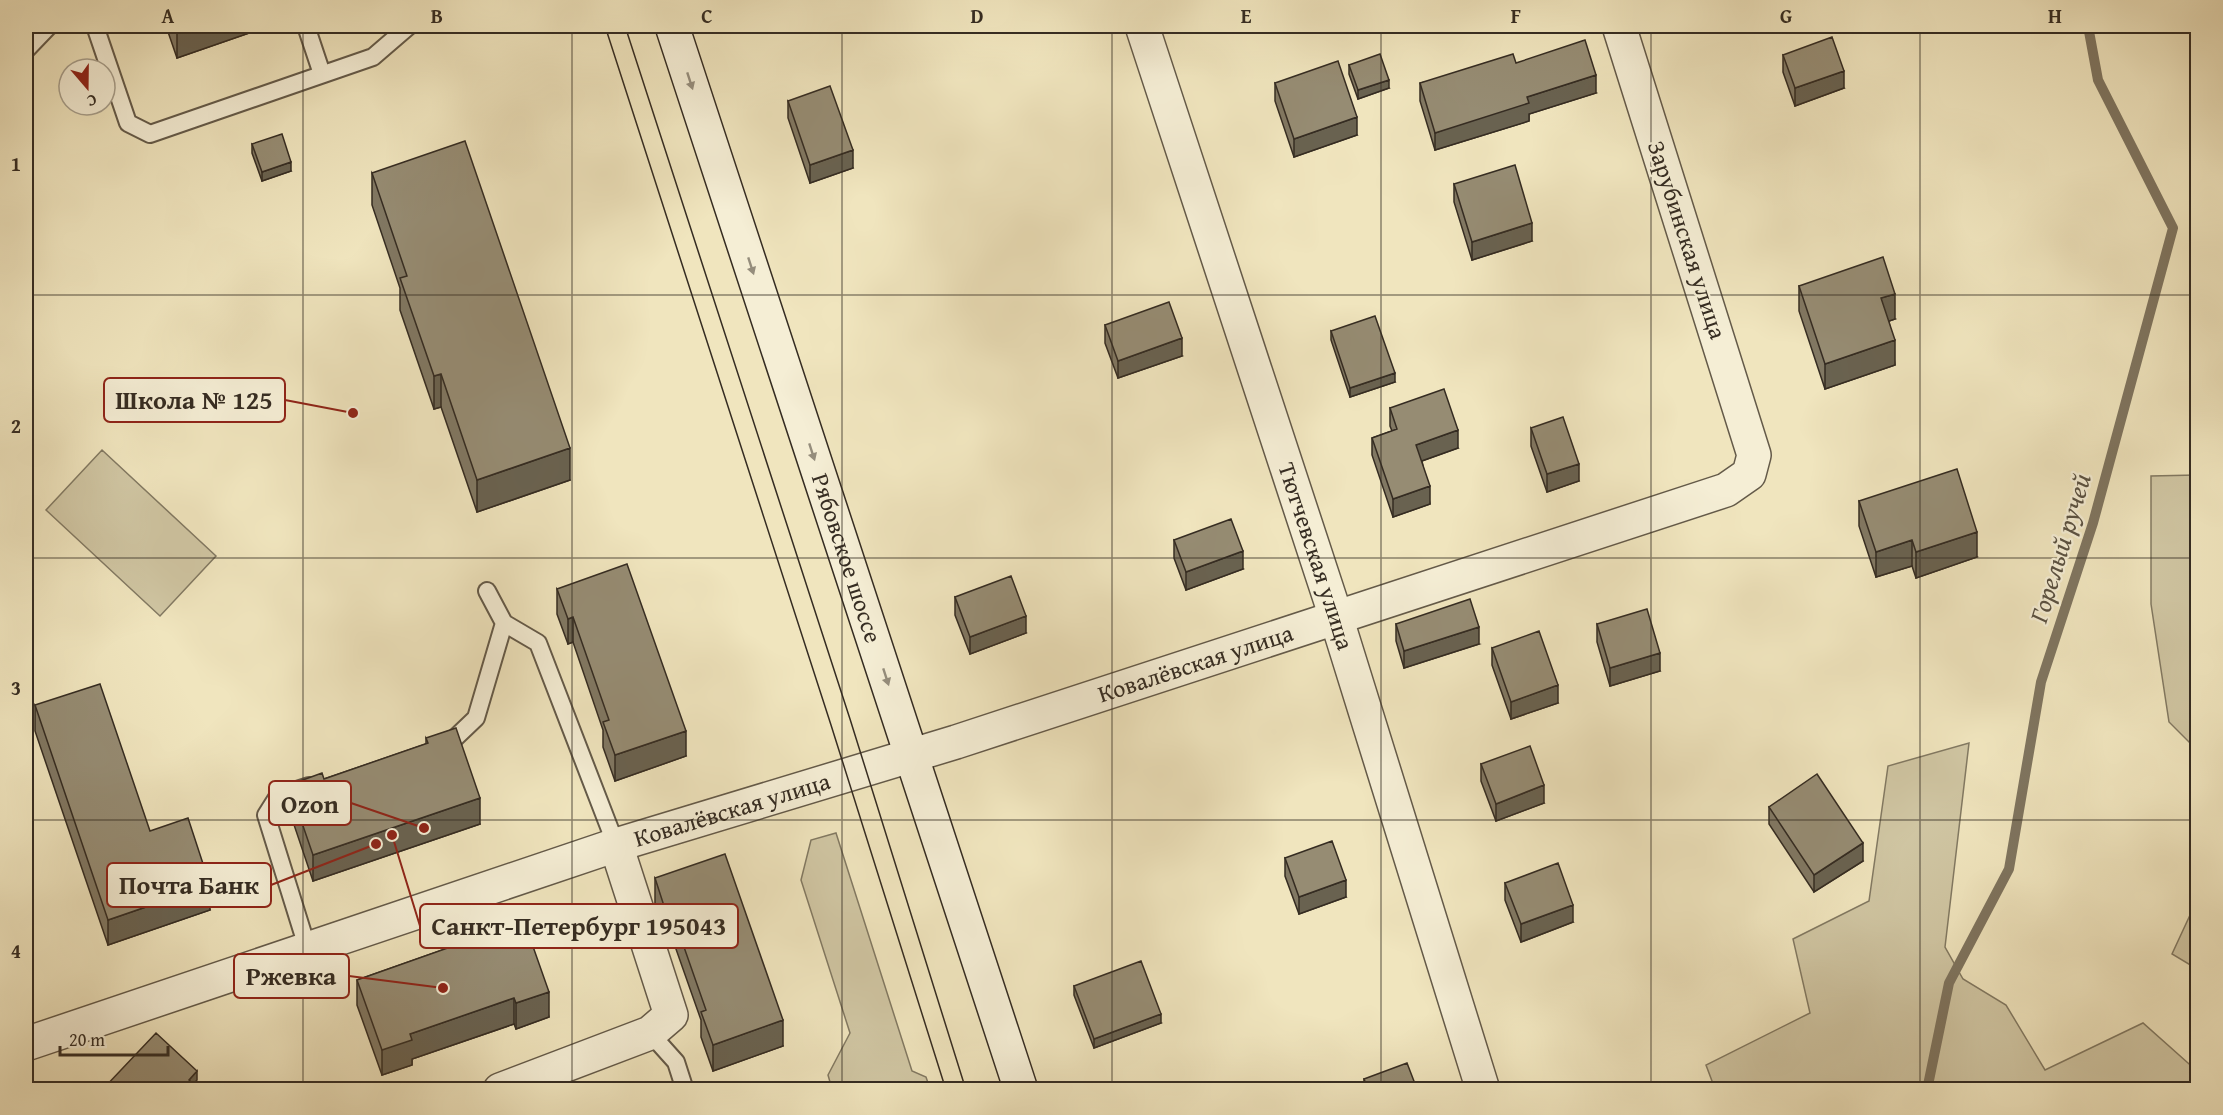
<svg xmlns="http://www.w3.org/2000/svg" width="2223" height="1115" viewBox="0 0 2223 1115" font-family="'Gentium Book Plus',serif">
<rect width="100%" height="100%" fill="#f0e5be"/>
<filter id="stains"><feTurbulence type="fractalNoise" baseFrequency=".00333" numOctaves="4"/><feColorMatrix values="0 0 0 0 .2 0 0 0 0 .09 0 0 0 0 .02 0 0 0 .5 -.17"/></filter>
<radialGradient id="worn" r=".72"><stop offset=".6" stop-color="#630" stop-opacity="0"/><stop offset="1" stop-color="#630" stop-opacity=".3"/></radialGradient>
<!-- green -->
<path fill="#d0c6a3" stroke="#827962" stroke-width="1.5" d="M102,450L216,556L160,616L46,510Z
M2197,475H2198L2197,750L2169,722L2151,604V476Z
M1969,743L1945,947L1963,979L2006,1005L2045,1070L2143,1023L2197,1071V1089H1715L1706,1065L1810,1013L1793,939L1869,901L1888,766Z
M836,833L912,1071L926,1077L930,1089H832L828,1075L850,1033L801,880L811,840Z
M2197,900L2198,969H2197L2172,954Z"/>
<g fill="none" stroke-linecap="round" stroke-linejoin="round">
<!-- stream -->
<path stroke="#7f7560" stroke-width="10" d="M1927,1090L1949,983L2009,869L2041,682L2093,523L2173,228L2098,80L2088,26"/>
<!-- service casing -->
<g stroke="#645a49" stroke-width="20">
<path id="service" d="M95,26L128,123L150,134L373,57L409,26
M306,26L322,74
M26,50L49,26
M487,591L504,623L538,643L616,845
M439,744L454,739L476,718L504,623
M308,950L266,815L278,796L309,786
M650,1033L676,1062L685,1090"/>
</g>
<!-- minor casing -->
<g stroke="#645a49" stroke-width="36">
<g id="minor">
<path id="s1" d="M1142,26L1336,617L1483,1090"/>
<path d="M26,1044L616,845"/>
<path id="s2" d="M500,1090L650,1033L671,1015L616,845L956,742L1726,490L1749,474L1754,455L1619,26"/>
</g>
</g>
<!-- secondary casing -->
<g stroke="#352c22" stroke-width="36">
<g id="secondary">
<path id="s3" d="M672,26L1021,1090"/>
</g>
</g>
<!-- service -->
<use href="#service" stroke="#f5eed5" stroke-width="16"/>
<!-- minor -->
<use href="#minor" stroke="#f5eed5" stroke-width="33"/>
<!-- secondary -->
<use href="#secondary" stroke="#f5eed5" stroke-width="33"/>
<!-- tram -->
<path stroke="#352c22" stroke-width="1.5" d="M605,26L831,725L946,1090
M625,26L850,719L966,1090"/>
</g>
<!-- wall -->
<path fill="#817863" stroke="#352c22" stroke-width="1.5" d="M166,26H255V31L177,58Z
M1783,55L1844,88L1795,106L1783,72Z
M1516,63L1596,93L1529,114V121L1435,150L1420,101V83Z
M1349,65L1389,88L1358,99L1349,74Z
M1275,83L1357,135L1294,157L1275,101Z
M788,101L853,168L810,183L788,118Z
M252,144L291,171L262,181L252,153Z
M372,173L570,480L477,512L441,407L434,409L400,310V288L372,205Z
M1454,184L1532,241L1472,260L1454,202Z
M1799,286L1895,319L1889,321L1895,365L1825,389L1799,311Z
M1105,325L1182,356L1118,378L1105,343Z
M1331,331L1395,382L1350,397L1331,340Z
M1390,408L1458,448L1422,461L1430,504L1393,517L1372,455V438L1392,431L1390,426Z
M1531,428L1579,481L1547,492L1531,446Z
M1859,501L1977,557L1916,578L1912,566L1876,577L1859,526Z
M1174,540L1243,569L1186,590L1174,558Z
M557,589L686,756L615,781L603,747V730L573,642L568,644L557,614Z
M955,597L1026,633L970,654L955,615Z
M1396,624L1479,644L1404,668L1396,641Z
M1597,624L1660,671L1610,686L1597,642Z
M1492,648L1558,703L1511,719L1492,665Z
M35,705L150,831L210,910L108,945L35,731Z
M426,738L480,824L313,881L289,810V785L324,779L426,744Z
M1481,764L1544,803L1496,821L1481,781Z
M1769,807L1863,861L1814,892L1769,824Z
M1285,858L1346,897L1299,914L1285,876Z
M655,878L783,1046L713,1071L701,1037V1020L670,932L665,934L655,904Z
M1505,883L1573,922L1521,942L1505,900Z
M524,921L549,1017L516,1029L514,1024L412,1059V1065L382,1075L357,1005V980Z
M1074,986L1161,1023L1094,1048L1074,995Z
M1364,1079L1417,1089H1364Z"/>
<!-- shaded-wall -->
<path fill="#696250" stroke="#352c22" stroke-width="1.5" d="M177,26H255V31L177,58Z
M1844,71V88L1795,106V88Z
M1596,75V93L1529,114V121L1435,150V133L1527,97Z
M1389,80V88L1358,99V90Z
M1357,117V135L1294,157V139Z
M853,150V168L810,183V165Z
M291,162V171L262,181V172Z
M1532,223V241L1472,260V242Z
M1895,294V319L1881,324V298Z
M1182,338V356L1118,378V361Z
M1895,340V365L1825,389V364Z
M1395,373V382L1350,397V388Z
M441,374V407L434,409V376Z
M1458,430V448L1416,463V445Z
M570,448V480L477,512V480Z
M1579,464V481L1547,492V474Z
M1430,486V504L1393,517V499Z
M1977,532V557L1916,578V552Z
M1912,540V566L1876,577V552Z
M1243,551V569L1186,590V572Z
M1026,616V633L970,654V637Z
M573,617V642L568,644V619Z
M1479,627V644L1404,668V651Z
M1660,653V671L1610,686V668Z
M1558,685V703L1511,719V702Z
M686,731V756L615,781V755Z
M1544,785V803L1496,821V804Z
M480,798V824L313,881V855Z
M1863,843V861L1814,892V875Z
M1346,880V897L1299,914V897Z
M210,885V910L108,945V920Z
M1573,905V922L1521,942V924Z
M670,907V932L665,934V909Z
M549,992V1017L516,1029V1003Z
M514,998V1024L412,1059V1065L382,1075V1050L410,1034Z
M1161,1014V1023L1094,1048V1039Z
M783,1020V1046L713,1071V1045Z
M197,1071V1080L189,1089V1080Z"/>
<!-- building -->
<path fill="#968c73" stroke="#352c22" stroke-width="1.5" d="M1832,37L1844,71L1795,88L1783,55Z
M1585,40L1596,75L1527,97L1529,103L1435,133L1420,83L1513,54L1516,63Z
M1380,54L1389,80L1358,90L1349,65Z
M1338,61L1357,117L1294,139L1275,83Z
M830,86L853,150L810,165L788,101Z
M282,134L291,162L262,172L252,144Z
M465,141L570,448L477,480L441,374L434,376L400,278L407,276L372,173Z
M1515,165L1532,223L1472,242L1454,184Z
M1883,257L1895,294L1881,298L1895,340L1825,364L1799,286Z
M1169,302L1182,338L1118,361L1105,325Z
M1375,316L1395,373L1350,388L1331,331Z
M1444,389L1458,430L1416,445L1430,486L1393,499L1372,438L1397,429L1390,408Z
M1563,417L1579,464L1547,474L1531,428Z
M1957,469L1977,532L1916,552L1912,540L1876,552L1859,501Z
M1231,519L1243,551L1186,572L1174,540Z
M627,564L686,731L615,755L603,722L609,720L573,617L568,619L557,589Z
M1011,576L1026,616L970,637L955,597Z
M1470,599L1479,627L1404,651L1396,624Z
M1647,609L1660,653L1610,668L1597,624Z
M1539,631L1558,685L1511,702L1492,648Z
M100,684L150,831L188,818L210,885L108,920L35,705Z
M456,728L480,798L313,855L289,785L322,773L324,779L428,743L426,738Z
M1530,746L1544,785L1496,804L1481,764Z
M1817,774L1863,843L1814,875L1769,807Z
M1332,841L1346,880L1299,897L1285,858Z
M725,854L783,1020L713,1045L701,1012L706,1010L670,907L665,909L655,878Z
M1558,863L1573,905L1521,924L1505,883Z
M524,921L549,992L516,1003L514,998L410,1034L412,1040L382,1050L357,980Z
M1141,961L1161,1014L1094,1039L1074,986Z
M156,1033L197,1071L189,1080L199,1089H103Z
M1407,1063L1417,1089H1368L1364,1079Z"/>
<!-- one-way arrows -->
<defs><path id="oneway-solid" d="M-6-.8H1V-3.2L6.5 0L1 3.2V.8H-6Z" transform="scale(1.5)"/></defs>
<g fill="#958d7c">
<use href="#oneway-solid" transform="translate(690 81) rotate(72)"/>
<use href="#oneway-solid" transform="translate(751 266) rotate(72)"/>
<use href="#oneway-solid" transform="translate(812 452) rotate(72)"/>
<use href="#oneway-solid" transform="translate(886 677) rotate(72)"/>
</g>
<!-- grid -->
<path fill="none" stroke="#352c22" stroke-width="1.5" stroke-opacity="0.55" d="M303,26V1090M572,26V1090M842,26V1090M1112,26V1090M1381,26V1090M1651,26V1090M1920,26V1090M26,295H2198M26,558H2198M26,820H2198"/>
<g text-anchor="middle" stroke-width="4.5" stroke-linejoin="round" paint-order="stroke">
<!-- street labels -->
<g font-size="24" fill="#352c22" stroke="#f5eed5">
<text transform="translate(1687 240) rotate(72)" y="8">Зарубинская улица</text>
<text dy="8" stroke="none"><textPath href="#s3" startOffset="560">Рябовское шоссе</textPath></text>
<text dy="8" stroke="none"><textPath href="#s1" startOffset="558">Тютчевская улица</textPath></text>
<text dy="8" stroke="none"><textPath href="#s2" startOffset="974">Ковалёвская улица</textPath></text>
<text dy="8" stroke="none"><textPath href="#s2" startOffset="488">Ковалёвская улица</textPath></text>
</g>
<!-- water labels -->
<g font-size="26" font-style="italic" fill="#5a5141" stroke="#f5eed5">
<text transform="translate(2060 548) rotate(-73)" y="9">Горелый ручей</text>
</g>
</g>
<!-- callouts -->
<path fill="none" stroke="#8f2418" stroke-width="2" d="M353 413L285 400M424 828L351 803M376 844L271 885M392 835L420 926M443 988L349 976"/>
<g fill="#8f2418" stroke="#f5eed5" stroke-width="2">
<circle cx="353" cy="413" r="6"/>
<circle cx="424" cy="828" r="6"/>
<circle cx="376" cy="844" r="6"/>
<circle cx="392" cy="835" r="6"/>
<circle cx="443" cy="988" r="6"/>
</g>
<g fill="#f5eed5" stroke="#8f2418" stroke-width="2">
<rect x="104" y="378" width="181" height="44" rx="6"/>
<rect x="269" y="781" width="82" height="44" rx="6"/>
<rect x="107" y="863" width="164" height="44" rx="6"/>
<rect x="420" y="904" width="318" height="44" rx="6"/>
<rect x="234" y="954" width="115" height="44" rx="6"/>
</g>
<g font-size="26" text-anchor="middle" font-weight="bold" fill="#352c22">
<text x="194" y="409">Школа № 125</text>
<text x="310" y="813">Ozon</text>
<text x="189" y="894">Почта Банк</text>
<text x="579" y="935">Санкт-Петербург 195043</text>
<text x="291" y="985">Ржевка</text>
</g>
<!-- margin -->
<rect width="2223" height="1115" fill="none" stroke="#f0e5be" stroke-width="66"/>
<!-- north arrow -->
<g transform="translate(87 87) rotate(160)"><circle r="28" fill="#f5eed5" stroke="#a8a08d" stroke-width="1.5"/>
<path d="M0-4.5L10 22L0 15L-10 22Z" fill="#8f2418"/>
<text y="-9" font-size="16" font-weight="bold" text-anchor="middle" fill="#352c22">С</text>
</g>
<!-- scale -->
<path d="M60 1046v9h108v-9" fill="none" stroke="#352c22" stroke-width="3"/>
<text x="69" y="1046" font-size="18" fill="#352c22" stroke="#f5eed5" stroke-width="4.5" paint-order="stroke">20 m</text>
<rect x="33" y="33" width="2157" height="1049" fill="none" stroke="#352c22" stroke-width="2"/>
<g font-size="20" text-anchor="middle" font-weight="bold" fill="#352c22">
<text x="168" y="23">A</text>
<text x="437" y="23">B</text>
<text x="707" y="23">C</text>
<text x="977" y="23">D</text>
<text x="1246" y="23">E</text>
<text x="1516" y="23">F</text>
<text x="1786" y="23">G</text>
<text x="2055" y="23">H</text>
<text x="16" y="171">1</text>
<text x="16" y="433">2</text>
<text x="16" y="695">3</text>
<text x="16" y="958">4</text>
</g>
<rect width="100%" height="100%" filter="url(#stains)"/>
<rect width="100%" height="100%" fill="url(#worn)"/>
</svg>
